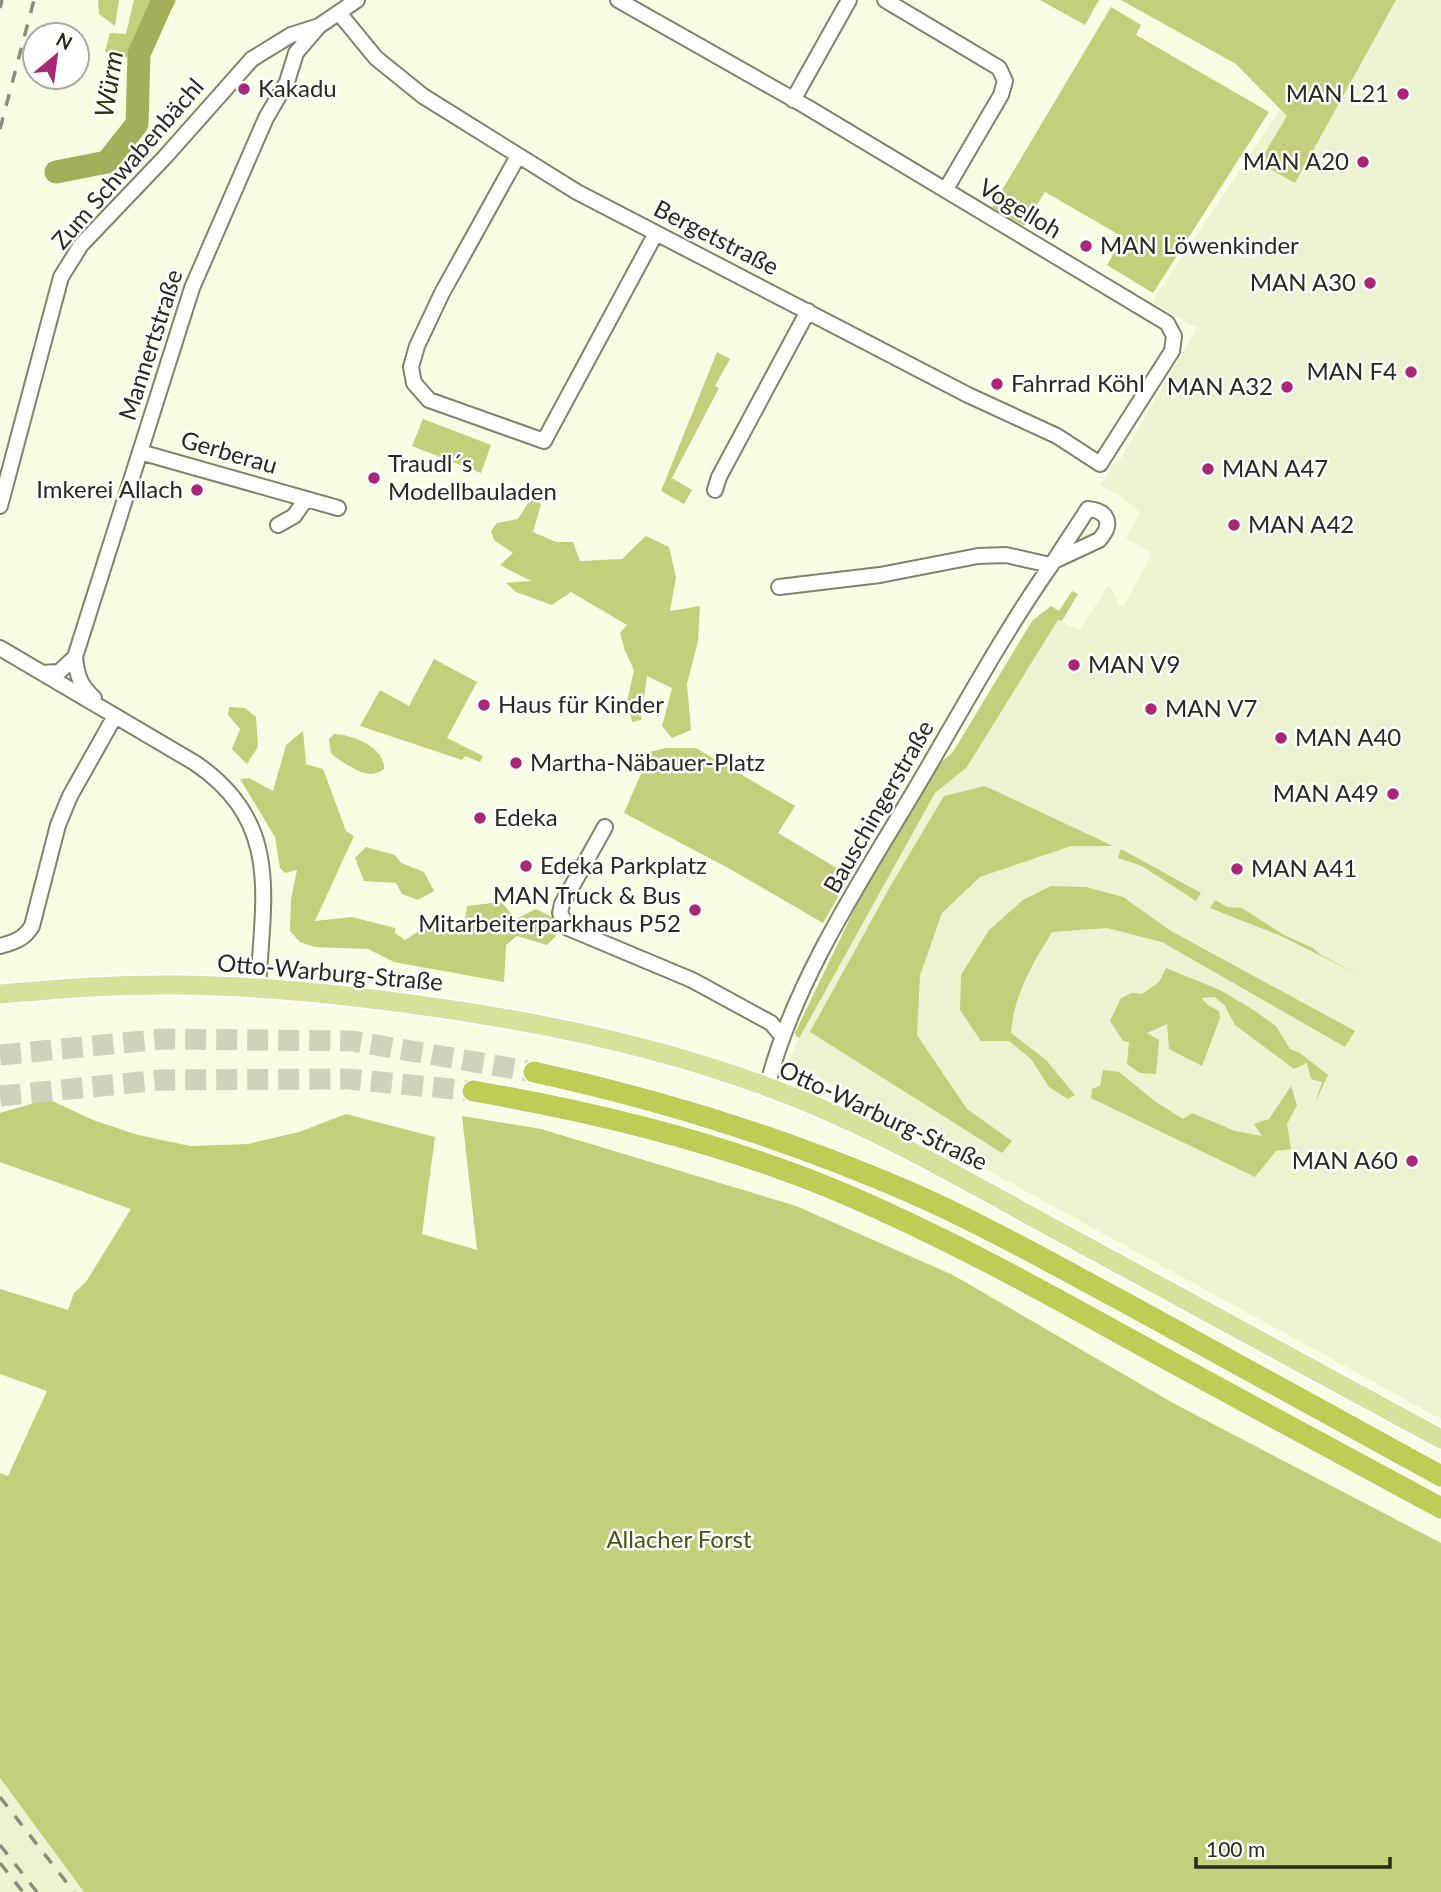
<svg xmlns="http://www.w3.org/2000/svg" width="1441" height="1892" viewBox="0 0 1441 1892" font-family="Lato,sans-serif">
<rect width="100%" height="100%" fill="#f8fde3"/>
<!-- built -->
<path fill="#edf3d1" d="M1353,0H1441V1419L789,1061L799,1038L935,793L967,767L1058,620L1079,630L1108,586L1112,589L1119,605H1124L1152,554L1126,538L1140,512L1122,497L1101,485L1114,464L1120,460L1197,328L1152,302Z
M0,1778L84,1892H0Z"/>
<!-- green -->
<path fill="#c3cf7b" d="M98,0H119L115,26L99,14Z
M134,0H176V2L170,11L154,4L139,43L128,57L115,60L105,51L110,33L126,34Z
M1040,0H1099L1085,25Z
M1121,0H1396L1295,183L1259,163L1287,116L1236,64Z
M1111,7L1141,25L1136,35L1269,112L1153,293L1107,265L1123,237L1045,192L1024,226L992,207Z
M717,352L730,359L715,386L719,388L672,478L692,490L684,504L661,491Z
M423,419L491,445L481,473L412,446Z
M532,497L541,504L533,532L556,542H573L580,561L622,559L646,536L669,547L676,577L670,611L700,606L698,641L687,684L691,730L672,738L662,726L672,688L647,676L641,720L632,722L627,702L634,670L625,651L620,633L627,625L571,592L552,605L516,592L506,583L531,581L500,565L513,553L494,540L491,531L497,523L518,519Z
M1072,591L1078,594L1062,621L1058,620L967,767L935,793L802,1033L799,1038L796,1036L795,1033L864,889L937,766L953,752L1032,621L1051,606L1059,611Z
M434,659L477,682L447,738L483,756L480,762L465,756L462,760L360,726L380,690L409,706Z
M229,707L245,708L256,717L258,747L247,764L232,749L240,729L228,715Z
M303,731L306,764L323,769L346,831L354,836L315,921L352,917L395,928V933L405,940L433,922L463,932L467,906L501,902L516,919L536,909L554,918L556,936L547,945L517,936L506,945L504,982L394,962L368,949L315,947L300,942L290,931L291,899L297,870L285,873L280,868L275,837L240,779L249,778L273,791L286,745Z
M334,734C352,734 386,748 384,769C368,782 350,766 335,757L331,753L329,739Z
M666,748H696L795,806L778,833L850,876L823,923L730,869L624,813L643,769L641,754Z
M985,786L1113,846H1071L980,877L942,913L920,975L917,1035L967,1109L1012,1141L1002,1153L810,1032L891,885L944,796Z
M366,847L395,855L401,863L424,872L434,891L418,900L402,894L396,883L364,881L355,858Z
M1121,849L1201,893L1196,901L1142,866L1118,858Z
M1051,886L1086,887L1123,897L1171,931L1355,1031L1345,1047L1162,942L1107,928L1052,932C1032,965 1014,994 1011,1033L1046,1060L1075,1095L1068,1099L1049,1087L1031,1059L1009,1041H981L960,1010L961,975L989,930L1023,900Z
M1215,900L1227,907L1242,908L1284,935L1313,948L1321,955L1365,978L1281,936L1210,908Z
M1166,968L1220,990L1252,1009L1276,1026L1290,1049L1300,1053L1328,1075L1315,1103L1322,1082L1311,1079L1307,1063L1294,1069L1235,1025L1225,1006L1215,997L1201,998L1208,1005L1219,1011L1220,1018L1202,1066L1169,1049L1167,1024L1147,1033L1159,1040L1156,1074L1140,1073L1127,1064L1129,1042L1123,1041L1110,1021L1121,998L1132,993L1142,994L1159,982Z
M1103,1070L1119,1072L1156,1102L1183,1119L1192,1113L1235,1131L1262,1136L1254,1124L1269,1119L1291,1086L1297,1105L1287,1124L1291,1149L1276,1151L1255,1177L1091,1098L1092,1089L1100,1086Z
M48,1099L93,1120L138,1135L190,1146L248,1144L299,1132L346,1114L435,1137L422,1234L477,1250L462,1116L541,1129L796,1206L953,1275L1173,1403L1441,1543V1892H84L0,1778V1473L8,1476L47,1391L0,1374V1289L68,1310L74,1293L86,1282L131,1209L0,1162V1113Z"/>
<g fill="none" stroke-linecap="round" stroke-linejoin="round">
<!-- river -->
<path stroke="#a4af5a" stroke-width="23" d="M56,172L107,162L137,124L139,54L163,0"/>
<!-- highway-tunnel -->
<path stroke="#cfd3bc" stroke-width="21" stroke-dasharray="21 10" stroke-linecap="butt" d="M0,1055L163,1039L352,1041L534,1072
M0,1096L161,1080L348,1079L473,1091"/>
<!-- minor casing -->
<g stroke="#80846c" stroke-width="18">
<path id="minor" d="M885,0L999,68L1005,81L1001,95L946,189
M339,13L376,58L423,96L577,192L968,395L1057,436L1100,464L1172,351L1174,336L1167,323L807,107L618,0
M793,100L849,0
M518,156L442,293L417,346L411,367L414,383L429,400L544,441L656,233
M140,452L338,508
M715,490L719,477L808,311
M0,506L61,277L81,245L165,157L252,59L291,35L319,26L357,0
M1088,509C1109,511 1113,525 1099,540L1054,561Z
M278,525L294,516L306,499
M779,587L880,575L978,556L1006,555L1050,565
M0,648L195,763C282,822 263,896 258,988
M75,657C77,676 80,685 94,698
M42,673L59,672L75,657L192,288L266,118L287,82L296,53L319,26
M605,827L562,904L560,913L568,928L692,980L771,1023L782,1036
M0,946C15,942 24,939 32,926L58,825L70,796L115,716
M767,1087C794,981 861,881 916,788C961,712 1003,633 1054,561"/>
</g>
<!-- major casing -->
<g stroke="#fff" stroke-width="23">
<path id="major" d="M0,994C59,989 118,984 178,985C279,986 378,998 478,1014C585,1031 691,1056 791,1096C885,1133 972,1184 1060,1232C1187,1302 1314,1371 1441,1439"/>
</g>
<!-- highway casing -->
<g stroke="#fff" stroke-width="24">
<path id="highway" d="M534,1072C663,1100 784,1138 905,1190C981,1223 1053,1264 1126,1303C1231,1360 1336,1418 1441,1476
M473,1091C601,1113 728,1144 847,1195C954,1241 1054,1297 1155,1353C1250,1405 1346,1457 1441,1508"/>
</g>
<!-- minor -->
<use href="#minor" stroke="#fff" stroke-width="14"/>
<!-- major -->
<use href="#major" stroke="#d8e199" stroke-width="19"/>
<!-- highway -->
<use href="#highway" stroke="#becd55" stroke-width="21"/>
<!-- rail -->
<path stroke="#8b8e7d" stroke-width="3.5" stroke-dasharray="12 12" stroke-linecap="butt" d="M0,8L2,0
M0,129L34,0
M0,1797L74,1892
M0,1845L37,1892
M0,1863L23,1892"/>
</g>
<!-- markers -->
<g fill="#a82776" stroke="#fff" stroke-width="2.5">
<circle cx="244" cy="89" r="7"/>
<circle cx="1403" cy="94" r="7"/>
<circle cx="1363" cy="162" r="7"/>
<circle cx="1086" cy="246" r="7"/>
<circle cx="1370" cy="283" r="7"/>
<circle cx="1411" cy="372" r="7"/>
<circle cx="997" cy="384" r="7"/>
<circle cx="1287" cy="387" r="7"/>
<circle cx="1208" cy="469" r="7"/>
<circle cx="374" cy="478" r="7"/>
<circle cx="197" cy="490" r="7"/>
<circle cx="1234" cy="525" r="7"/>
<circle cx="1074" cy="665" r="7"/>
<circle cx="484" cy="705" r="7"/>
<circle cx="1151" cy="709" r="7"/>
<circle cx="1281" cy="738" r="7"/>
<circle cx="516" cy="763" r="7"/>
<circle cx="1393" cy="794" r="7"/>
<circle cx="480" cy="818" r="7"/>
<circle cx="526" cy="866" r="7"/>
<circle cx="1237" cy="869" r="7"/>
<circle cx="695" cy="910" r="7"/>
<circle cx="1412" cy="1161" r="7"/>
</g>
<g text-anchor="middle" stroke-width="5" stroke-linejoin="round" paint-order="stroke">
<!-- poi labels -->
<g font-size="24" fill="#292b21" stroke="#fff" text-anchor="start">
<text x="258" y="97">Kakadu</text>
<text x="1389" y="102" text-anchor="end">MAN L21</text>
<text x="1349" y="170" text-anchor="end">MAN A20</text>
<text x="1100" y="254">MAN Löwenkinder</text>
<text x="1356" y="291" text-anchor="end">MAN A30</text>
<text x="1397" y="380" text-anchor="end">MAN F4</text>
<text x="1011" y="392">Fahrrad Köhl</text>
<text x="1273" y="395" text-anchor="end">MAN A32</text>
<text x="388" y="472">Traudl´s<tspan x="388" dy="28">Modellbauladen</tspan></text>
<text x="1222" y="477">MAN A47</text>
<text x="183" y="498" text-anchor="end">Imkerei Allach</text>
<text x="1248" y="533">MAN A42</text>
<text x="1088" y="673">MAN V9</text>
<text x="498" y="713">Haus für Kinder</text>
<text x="1165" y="717">MAN V7</text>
<text x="1295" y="746">MAN A40</text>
<text x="530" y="771">Martha-Näbauer-Platz</text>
<text x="1379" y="802" text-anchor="end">MAN A49</text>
<text x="494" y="826">Edeka</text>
<text x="540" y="874">Edeka Parkplatz</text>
<text x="1251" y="877">MAN A41</text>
<text x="681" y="904" text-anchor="end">MAN Truck &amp; Bus<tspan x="681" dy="28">Mitarbeiterparkhaus P52</tspan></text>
<text x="1398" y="1169" text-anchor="end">MAN A60</text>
</g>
<!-- street labels -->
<g font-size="24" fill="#292b21" stroke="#fff">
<text transform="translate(128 164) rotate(-49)" y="8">Zum Schwabenbächl</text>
<text transform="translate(1020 209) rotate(31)" y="8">Vogelloh</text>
<text transform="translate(716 238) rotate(27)" y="8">Bergetstraße</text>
<text transform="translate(151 345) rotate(-72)" y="8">Mannertstraße</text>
<text transform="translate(229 453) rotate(16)" y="8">Gerberau</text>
<text transform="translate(879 807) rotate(-60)" y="8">Bauschingerstraße</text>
<text transform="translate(330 973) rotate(5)" y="8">Otto-Warburg-Straße</text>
<text transform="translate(883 1116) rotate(25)" y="8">Otto-Warburg-Straße</text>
</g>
<!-- park labels -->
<g font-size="24" fill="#4c5314" stroke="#fff">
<text x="679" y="1548">Allacher Forst</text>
</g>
<!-- water labels -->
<g font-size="26" font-style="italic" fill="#2c300b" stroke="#fff">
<text transform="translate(109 84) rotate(-81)" y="9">Würm</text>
</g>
</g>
<!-- north arrow -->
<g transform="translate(56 56) rotate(29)"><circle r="33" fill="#ffffff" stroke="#a9aaa6" stroke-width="2"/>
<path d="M0-5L12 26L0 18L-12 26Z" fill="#a82776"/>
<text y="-10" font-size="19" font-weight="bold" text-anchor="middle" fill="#292b21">N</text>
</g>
<!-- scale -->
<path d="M1196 1857v10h194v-10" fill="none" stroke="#292b21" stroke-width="3.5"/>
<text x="1206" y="1857" font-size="21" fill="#292b21" stroke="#ffffff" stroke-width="5" paint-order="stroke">100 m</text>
</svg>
